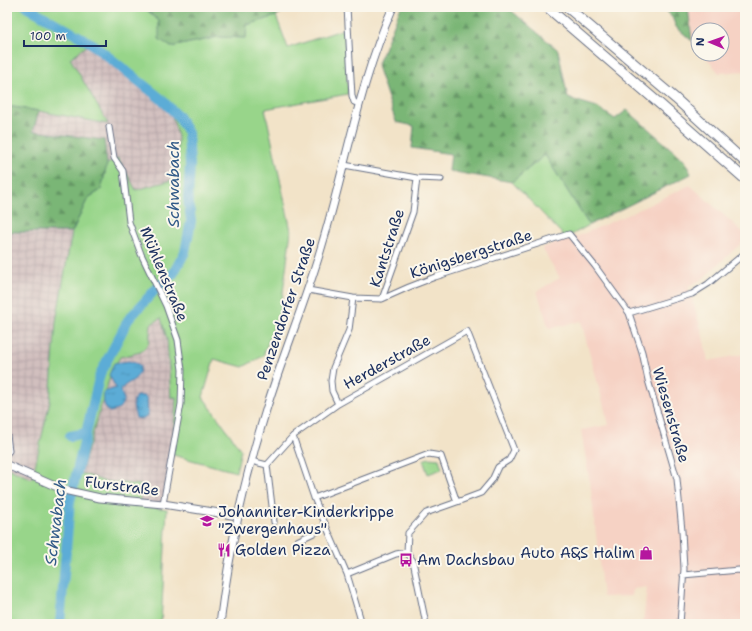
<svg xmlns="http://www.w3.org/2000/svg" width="752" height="631" viewBox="0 0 752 631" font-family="'Shantell Sans',sans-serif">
<defs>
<pattern id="industrial-grid" width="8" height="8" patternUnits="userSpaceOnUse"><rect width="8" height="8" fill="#d1bfbe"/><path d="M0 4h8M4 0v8" fill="none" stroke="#b3a4a6"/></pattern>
<pattern id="forest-firs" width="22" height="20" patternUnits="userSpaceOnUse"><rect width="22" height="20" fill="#7ab676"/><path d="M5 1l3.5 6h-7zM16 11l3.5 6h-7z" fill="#639464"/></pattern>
<pattern id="water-ripples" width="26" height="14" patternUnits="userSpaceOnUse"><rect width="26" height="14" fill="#5cacd6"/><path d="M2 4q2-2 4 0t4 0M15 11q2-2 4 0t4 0" fill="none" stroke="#4b8cb1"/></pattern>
</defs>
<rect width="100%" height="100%" fill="#fbf7ec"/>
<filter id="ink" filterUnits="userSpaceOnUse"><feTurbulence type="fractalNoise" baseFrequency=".025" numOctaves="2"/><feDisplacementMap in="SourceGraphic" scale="8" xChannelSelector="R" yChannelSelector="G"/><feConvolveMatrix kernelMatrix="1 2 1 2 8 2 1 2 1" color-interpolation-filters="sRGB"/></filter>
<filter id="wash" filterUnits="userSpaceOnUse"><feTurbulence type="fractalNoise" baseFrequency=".012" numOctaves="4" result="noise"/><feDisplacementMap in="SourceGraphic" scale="16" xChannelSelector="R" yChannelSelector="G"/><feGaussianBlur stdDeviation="0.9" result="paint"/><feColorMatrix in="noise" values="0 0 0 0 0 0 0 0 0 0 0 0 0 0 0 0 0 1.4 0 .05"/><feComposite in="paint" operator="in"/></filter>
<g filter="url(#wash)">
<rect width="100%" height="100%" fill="#f2e3c8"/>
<!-- built -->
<path fill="#f6d2c4" d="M688,7H745V71L719,73L703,54H722V30H698V49L692,41Z
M690,185L745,234V240L701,280L688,286L702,332L708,361L745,354V460L744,461L745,465V624H643L647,587L633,589L632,596L603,597L591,490L581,430L609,425L581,321L549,329L537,291L560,278L542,248L566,238L578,236L634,212Z"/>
<!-- industrial -->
<path fill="url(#industrial-grid)" d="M88,45L171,112L178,137L176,179L136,190L118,159L107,164L104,140L33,131L39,111L108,124L70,57Z
M7,232H72L56,321L50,401L31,479L7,468Z
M161,318L167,339L171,398L176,397L173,455L161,508L141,506L140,485L103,481L81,474L111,373L120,357L141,352L151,324Z"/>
<!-- green -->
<path fill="#98d58a" stroke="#5a8274" d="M7,7H144L159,21L160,39L171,47L218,37L246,38L247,25L276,16L288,48L344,29L348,94L265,109L291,231L281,308L263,356L243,367L214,359L203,397L241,450L236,472L173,455L176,397L171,398L167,339L161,318L151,324L149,343L141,352L120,357L111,373L81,473L103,481L141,485L140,498L141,506L167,509L161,624H7V468L32,479L50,401L56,321L72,232L88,198L101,190L107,164L118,158L136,190L176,179L178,137L171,112L88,45L70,58L108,124L39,111L7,106Z
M545,155L589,225L566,238L512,182Z
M429,458L439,459L442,469L428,474L423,460Z"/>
<!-- forest -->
<path fill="url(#forest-firs)" stroke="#4a726a" d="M144,7H291L276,16L247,25L246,38L218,37L171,47L159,39V21Z
M401,7H507L558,50L568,98L597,107L615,119L627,110L686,162L691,174L589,225L545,155L512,182L449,171L451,154L412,148L414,126L396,122L377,66Z
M663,7H688L692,41L676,27L672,17Z
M7,106L39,111L33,131L104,140L107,164L101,190L88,198L72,232H7Z"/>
<!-- water -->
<path fill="url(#water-ripples)" stroke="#3c6e9a" d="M129,361L138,364L140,366C141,387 113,380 124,399C121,407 119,411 109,412C103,406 103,400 104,392L116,388L109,375L114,363Z
M136,396H145L147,400L148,415L142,419L136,418C134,411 131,402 136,396Z"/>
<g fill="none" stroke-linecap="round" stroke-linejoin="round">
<!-- river -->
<path stroke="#5cacd6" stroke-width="10" d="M27,7L91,43L160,98L178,116L188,133L190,165L188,198L191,221L185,252L173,274L154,291L128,320L100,374L70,501L60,624
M70,436L86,433"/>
</g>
</g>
<g filter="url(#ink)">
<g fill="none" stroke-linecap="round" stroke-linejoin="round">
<!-- street casing -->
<g stroke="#666e83" stroke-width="7">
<path id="street" d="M347,7L352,96L354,102L359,104
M109,127L114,158L123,171L129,222L141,254L166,306L178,340L182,370L181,404L163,504
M344,165L417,178L441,179
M308,290L353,298L382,299L413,212L417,178
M382,299L409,287L435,277L569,234L595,266L629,313L642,352L648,380L677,479L682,531L684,569L680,624
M629,313L692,294L708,284L745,253
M338,404L332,391L331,381L333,368L349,330L353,298
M7,435L9,451L7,453
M293,436L314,498L429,454L441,456L457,502L426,513L408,533L407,552
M251,461L267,465L293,436L338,404L467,331L514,450L509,460L498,467L492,480L481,493L457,502
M267,465L274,522
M314,498L347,574
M297,541L326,527
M407,552L413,561L426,624
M683,575L739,570L745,572
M362,624L347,574L396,554L407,552"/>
</g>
<!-- secondary casing -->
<g stroke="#666e83" stroke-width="9">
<path id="secondary" d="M7,465L64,490L100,498L163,504L238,516
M220,624C229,551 244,480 266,410C283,354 306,301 322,245C346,166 359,83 393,7"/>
</g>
<!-- highway casing -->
<g stroke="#666e83" stroke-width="11">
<path id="highway" d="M547,7L661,105L745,179
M567,7L676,99L745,162"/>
</g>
<!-- street -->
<use href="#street" stroke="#fff" stroke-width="5"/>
<!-- secondary -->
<use href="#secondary" stroke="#fff" stroke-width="7"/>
<!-- highway -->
<use href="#highway" stroke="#fff" stroke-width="9"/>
</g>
</g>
<!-- icons -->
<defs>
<g id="school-bare" transform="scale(1.08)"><path d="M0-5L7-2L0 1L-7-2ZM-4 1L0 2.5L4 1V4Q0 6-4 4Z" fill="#b5179e" stroke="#fbf7ec" stroke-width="2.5" paint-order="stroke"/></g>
<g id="restaurant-bare" transform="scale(1.08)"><path d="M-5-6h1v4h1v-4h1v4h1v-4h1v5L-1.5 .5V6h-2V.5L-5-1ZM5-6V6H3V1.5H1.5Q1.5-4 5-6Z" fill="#b5179e" stroke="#fbf7ec" stroke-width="2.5" paint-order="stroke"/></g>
<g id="shop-bare" transform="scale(1.08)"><path d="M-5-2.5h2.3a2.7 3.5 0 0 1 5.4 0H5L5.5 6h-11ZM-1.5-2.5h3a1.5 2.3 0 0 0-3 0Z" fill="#b5179e" stroke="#fbf7ec" stroke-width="2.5" paint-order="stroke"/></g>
<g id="bus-bare" transform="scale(1.08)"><path d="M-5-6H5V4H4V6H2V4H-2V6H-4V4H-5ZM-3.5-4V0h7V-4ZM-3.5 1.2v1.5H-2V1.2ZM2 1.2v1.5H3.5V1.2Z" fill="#b5179e" stroke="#fbf7ec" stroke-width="2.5" paint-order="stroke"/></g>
</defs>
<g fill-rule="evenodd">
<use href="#school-bare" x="207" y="521"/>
<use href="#restaurant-bare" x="224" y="550"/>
<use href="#shop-bare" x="646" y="553"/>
<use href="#bus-bare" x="406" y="560"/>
</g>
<g text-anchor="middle" stroke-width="4" stroke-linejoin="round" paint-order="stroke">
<!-- street labels -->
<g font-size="15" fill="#1b2f5e" stroke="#fbf7ec">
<text transform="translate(387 248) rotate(-72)" y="5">Kantstraße</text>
<text transform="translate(471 254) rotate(-18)" y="5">Königsbergstraße</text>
<text transform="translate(164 274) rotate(67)" y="5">Mühlenstraße</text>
<text transform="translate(286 309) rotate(-71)" y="5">Penzendorfer Straße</text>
<text transform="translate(387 362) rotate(-29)" y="5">Herderstraße</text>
<text transform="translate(671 415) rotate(74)" y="5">Wiesenstraße</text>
<text transform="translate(122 486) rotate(7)" y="5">Flurstraße</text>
</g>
<!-- poi labels -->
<g font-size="15" fill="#1b2f5e" stroke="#fbf7ec" text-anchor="start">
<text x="218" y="517">Johanniter-Kinderkrippe<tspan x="218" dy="17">"Zwergenhaus"</tspan></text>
<text x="235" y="555">Golden Pizza</text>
<text x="635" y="558" text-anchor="end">Auto A&amp;S Halim</text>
<text x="417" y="565">Am Dachsbau</text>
</g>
<!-- water labels -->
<g font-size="16" font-style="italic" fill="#325b88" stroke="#fbf7ec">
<text transform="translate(173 184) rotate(-90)" y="6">Schwabach</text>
<text transform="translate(55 522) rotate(-83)" y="6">Schwabach</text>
</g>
</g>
<!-- margin -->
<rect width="752" height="631" fill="none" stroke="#fbf7ec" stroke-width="24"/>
<!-- north arrow -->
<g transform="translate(710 42) rotate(272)"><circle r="19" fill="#fbf7ec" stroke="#a1a7b3"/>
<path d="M0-3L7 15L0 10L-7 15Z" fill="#b5179e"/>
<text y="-6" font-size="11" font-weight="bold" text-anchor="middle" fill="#1b2f5e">N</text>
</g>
<!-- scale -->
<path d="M24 40v6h82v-6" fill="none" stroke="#1b2f5e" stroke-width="2"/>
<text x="30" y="40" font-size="12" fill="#1b2f5e" stroke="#fbf7ec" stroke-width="3" paint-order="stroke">100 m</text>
</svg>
